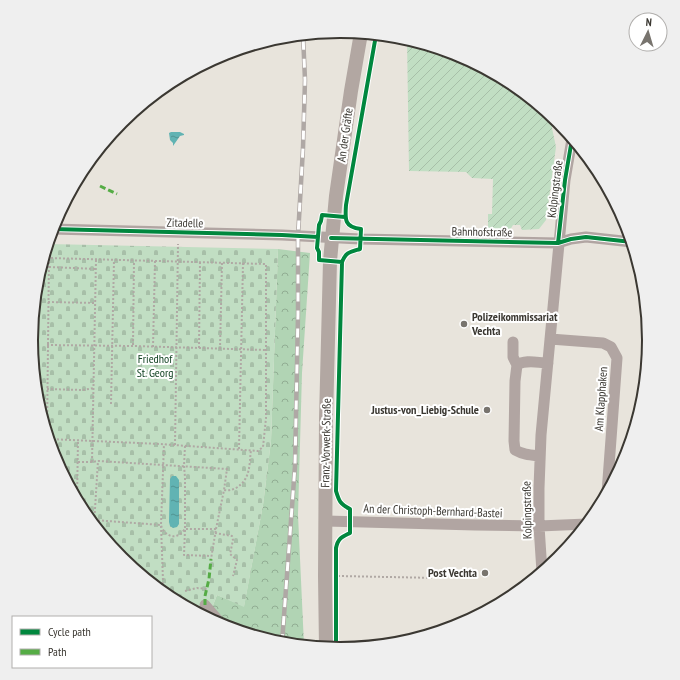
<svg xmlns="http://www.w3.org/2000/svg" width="680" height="680" viewBox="0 0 680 680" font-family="'PT Sans Narrow',sans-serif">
<defs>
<pattern id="forest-crowns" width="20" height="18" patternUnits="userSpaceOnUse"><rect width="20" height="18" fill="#b1d4b4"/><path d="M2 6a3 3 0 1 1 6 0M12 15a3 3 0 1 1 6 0" fill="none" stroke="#91ad93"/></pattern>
<pattern id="cemetery-stones" width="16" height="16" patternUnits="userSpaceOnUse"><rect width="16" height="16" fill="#c1dec3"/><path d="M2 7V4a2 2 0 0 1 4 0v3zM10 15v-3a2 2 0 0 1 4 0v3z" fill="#a7bfa8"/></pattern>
<pattern id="garden-furrows" width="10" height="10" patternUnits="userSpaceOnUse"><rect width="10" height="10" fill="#c1dec3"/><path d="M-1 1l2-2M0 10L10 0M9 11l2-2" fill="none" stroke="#a7bfa8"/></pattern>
<pattern id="water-ripples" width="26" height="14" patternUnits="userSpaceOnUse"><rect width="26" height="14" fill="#61b3b3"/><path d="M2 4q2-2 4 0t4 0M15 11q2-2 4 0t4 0" fill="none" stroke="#519392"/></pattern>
</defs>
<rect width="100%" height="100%" fill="#e8e4dc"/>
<!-- forest -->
<path fill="url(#forest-crowns)" d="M278,249L310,253L302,373L298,515L304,645L279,643L222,625L208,618L217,595L244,606L263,505L271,441Z"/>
<!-- cemetery -->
<path fill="url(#cemetery-stones)" d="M48,244L278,249L271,441L263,505L244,607L217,595L208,618L168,597L121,558L83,511L54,458L37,400L36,391V290L37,279Z"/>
<!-- garden -->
<path fill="url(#garden-furrows)" d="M407,39L458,55L512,83L554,118L552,128L556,147L546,220L539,229L522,230L520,225H513L510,230H488V214H492L493,179L472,178L466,172L409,171Z"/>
<!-- water -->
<path fill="url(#water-ripples)" d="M171,132H180L184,134V135L180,136L173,146V143L170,140L169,133Z
M172,476H176L179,480V524L177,527L173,528L170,526L169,522L170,479Z"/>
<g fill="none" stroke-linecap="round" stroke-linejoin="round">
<!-- path -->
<path stroke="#b0a8a4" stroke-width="2" stroke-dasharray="2 2" stroke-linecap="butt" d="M49,267L96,269
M48,302L96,303
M47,345L133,346L266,350
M133,345L134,261
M153,347L155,261
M199,348L200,262
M220,349L222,263
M47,389L83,390L94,388
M111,404L114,260
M47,432L49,258L266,264V418L263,447L258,451L160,444L49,439
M175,445L178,244
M185,446L184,466L185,477V529H216L211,559
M239,449L243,263
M78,462H92L98,461L227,469L224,490
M92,462L96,260
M77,500L78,440
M94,520L161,525C163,533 172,540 180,534C182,533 184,530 185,529
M94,525L98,461
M216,529L224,490C228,491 232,490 236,488C251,479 249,465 251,450
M185,530L184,555L211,556
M215,533L232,536L233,540L230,554L237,560L233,576
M338,576L438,578
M185,591L197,588L207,589
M162,592L163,581L161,525L164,444"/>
<!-- minor -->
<path stroke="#b1a5a2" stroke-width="11" d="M52,229L282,235L360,239L558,243L571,239L586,237L632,242
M550,339L603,343L611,347L617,358L607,493
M513,342V357L517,365
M540,456C530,455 524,455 515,450L514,441L515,381L517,365C526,359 538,363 548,363
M326,521L475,525L539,526L587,524
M542,572L539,526V488L541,435L565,180L572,139
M205,605L223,626"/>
<!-- major -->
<path stroke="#b2a7a2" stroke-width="14" d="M326,648L325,576L326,419L330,261L336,196L351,91L361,33"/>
<!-- rail casing -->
<g stroke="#afa8a5" stroke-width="4.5">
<path id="rail" d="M282,643L295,466L298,314V236L303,148L305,80L303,35"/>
</g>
<!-- rail -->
<use href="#rail" stroke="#fff" stroke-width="3" stroke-dasharray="9" stroke-linecap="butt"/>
<!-- quiet -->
<path stroke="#55ac45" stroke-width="3" stroke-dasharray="6 3" stroke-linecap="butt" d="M100,186L117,194
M205,605V596L209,579L211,559"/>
<!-- cycleway casing -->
<g stroke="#fff" stroke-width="6">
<path id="cycleway" d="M345,217L322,215L321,221L319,225L317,248L319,252V260L342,262C346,252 350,252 360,249L361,229C344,227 345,219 346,205L376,35
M52,229L282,235L318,237
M331,238L558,243L571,239L586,237L632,242
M558,243L565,180L572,139
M336,649V548C338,538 342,537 350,533V509C340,504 339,501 336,491L342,262"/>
</g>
<!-- cycleway -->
<use href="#cycleway" stroke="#00873e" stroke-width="4"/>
</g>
<!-- markers -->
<g fill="#78746e" stroke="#fff" stroke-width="1.5">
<circle cx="464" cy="324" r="4"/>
<circle cx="487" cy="410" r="4"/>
<circle cx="485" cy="573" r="4"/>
</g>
<g text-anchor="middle" stroke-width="4" stroke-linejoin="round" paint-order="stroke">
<!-- street labels -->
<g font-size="12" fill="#3b3832" stroke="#fff">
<text transform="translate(345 135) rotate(-82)" y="4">An der Gräfte</text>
<text transform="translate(555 189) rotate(-83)" y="4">Kolpingstraße</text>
<text transform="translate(185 223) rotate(1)" y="4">Zitadelle</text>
<text transform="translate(482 232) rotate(1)" y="4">Bahnhofstraße</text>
<text transform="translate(601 399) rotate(-86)" y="4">Am Klapphaken</text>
<text transform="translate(326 443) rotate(-89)" y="4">Franz-Vorwerk-Straße</text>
<text transform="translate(527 510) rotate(-91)" y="4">Kolpingstraße</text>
<text transform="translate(433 511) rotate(2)" y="4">An der Christoph-Bernhard-Bastei</text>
</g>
<!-- poi labels -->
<g font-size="12" font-weight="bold" fill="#3b3832" stroke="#fff" text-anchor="end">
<text x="472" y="321" text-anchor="start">Polizeikommissariat<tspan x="472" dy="14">Vechta</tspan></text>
<text x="479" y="414">Justus-von_Liebig-Schule</text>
<text x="477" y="577">Post Vechta</text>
</g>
<!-- park labels -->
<g font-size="12" fill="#114322" stroke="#fff">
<text x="155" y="363">Friedhof<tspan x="155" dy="14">St. Georg</tspan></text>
</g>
</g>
<!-- crop -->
<path d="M0 0H680V680H0ZM38 340a302 302 0 1 1 604 0a302 302 0 1 1-604 0Z" fill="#efefef" fill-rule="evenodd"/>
<path fill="none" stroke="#3b3832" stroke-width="2" d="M38 340a302 302 0 1 1 604 0a302 302 0 1 1-604 0Z"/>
<!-- legend -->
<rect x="12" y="616" width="140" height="52" fill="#ffffff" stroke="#b1afad"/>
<rect x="20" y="629" width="20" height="6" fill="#00873e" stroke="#b1afad"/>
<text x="48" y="636" font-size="12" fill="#3b3832">Cycle path</text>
<rect x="20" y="649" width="20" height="6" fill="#55ac45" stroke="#b1afad"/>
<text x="48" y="656" font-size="12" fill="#3b3832">Path</text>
<!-- north arrow -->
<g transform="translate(648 32) rotate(5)"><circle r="19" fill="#ffffff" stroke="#b1afad"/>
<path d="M0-3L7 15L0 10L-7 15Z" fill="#78746e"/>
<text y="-6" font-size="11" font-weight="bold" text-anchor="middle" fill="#3b3832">N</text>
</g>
</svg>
